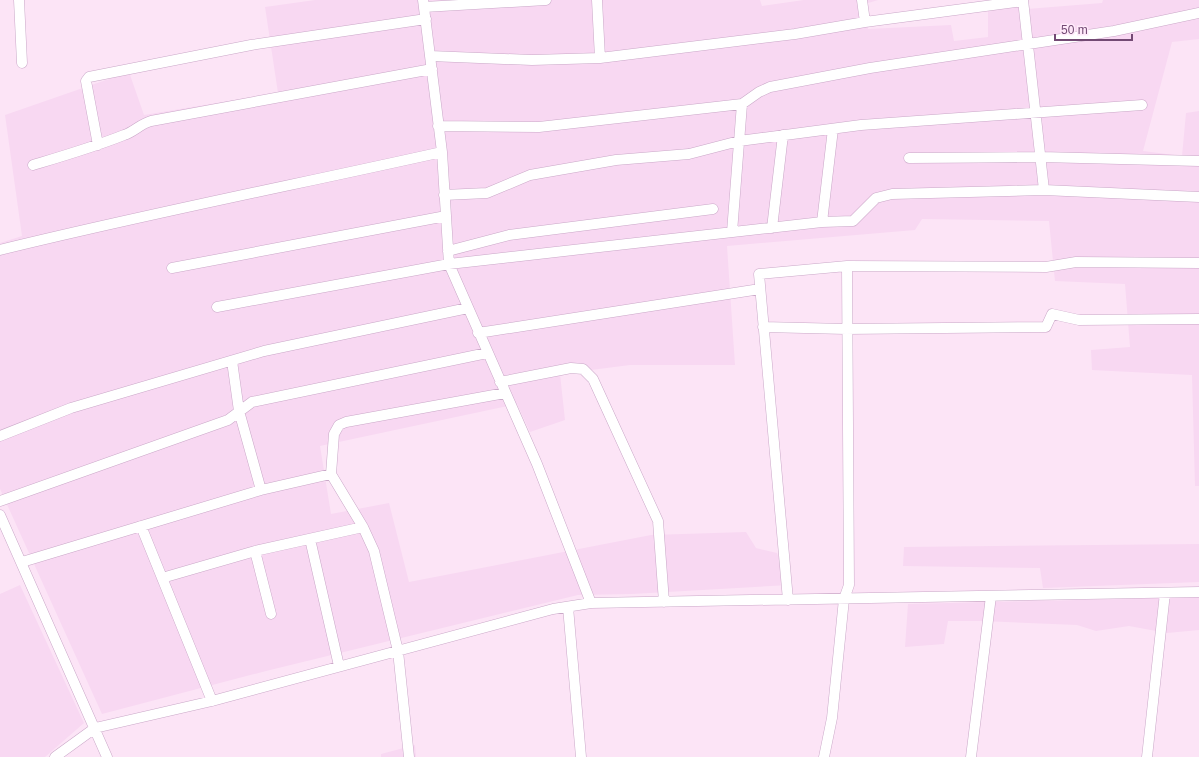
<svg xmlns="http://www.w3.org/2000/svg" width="1199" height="757" viewBox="0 0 1199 757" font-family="Helvetica,sans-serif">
<rect width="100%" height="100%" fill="#fce4f6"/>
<!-- residential -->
<path fill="#f8d8f2" d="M315,0H760L762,6L804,0H878L865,4L868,29L951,25L954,41L988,37V0H1025L1027,9L1102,3L1103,0H1199V39L1172,42L1143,151L1182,156L1186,113L1199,111V486H1195L1192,375L1092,370L1091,350L1130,347L1125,284L1055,281L1049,221L922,219L915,230L727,246L735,365H630L560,374L565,420L530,432L517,404L320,446L331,514L389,503L409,582L651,535L746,532L756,548L777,553L789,585L632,594L578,595L266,671L102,714L0,489V243L22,236L5,115L129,72L144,115L278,93L265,7Z
M1199,544V582L1043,588L1040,568L903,566L904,547Z
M20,585L84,723L45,757H0V594Z
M1199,597V630L1167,633L1129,626L1096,631L1077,625L981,621H948L944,644L905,647L908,604Z
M415,745L416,757H381V754Z"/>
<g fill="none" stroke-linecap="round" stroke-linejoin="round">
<!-- minor casing -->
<g stroke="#caa8c8" stroke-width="11">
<path id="minor" d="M19,0L22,63
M423,0L442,152L449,264L537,464L591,603
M597,0L600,58
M862,0L865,22
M1023,0L1044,190
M424,7L546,0
M430,56L532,60L600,58L795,34L865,22L1023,1
M438,126L539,127L742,104L759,92L770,87L870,68L1114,31L1199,13
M98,145L86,81L89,77L251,45L426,19
M909,158L1041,157L1199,161
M33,165C63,156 94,147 124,135C134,132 140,124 151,121L432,69
M444,195L487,193L530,175L616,160L689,154L739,141L762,138L861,125L1142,105
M822,222L833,129
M772,228L783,135
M732,232L742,104
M0,250C146,214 294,185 442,152
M448,251L509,235L713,209
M172,268L446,216
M217,307L449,264L822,222L853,221L876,198L892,194L1044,190L1199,197
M763,327L846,329L1046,327L1052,314L1079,320L1199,319
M478,333L760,289
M232,361L239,411L261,490
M500,382L571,368L583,369L593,379L658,521L664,602
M0,436L71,408L264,351L468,308
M0,501L228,420L252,402L487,353
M0,515L107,757
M141,526L212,701
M310,539L339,666
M255,551L271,614
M22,562L261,490L331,474
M162,578L255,551L363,527
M788,600L759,274L847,266L1046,267L1076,262L1199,263
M568,607L581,757
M55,757L95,728L212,701L553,609L591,603L1199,592
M409,757L398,651L374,551L363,527L331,474L334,434L339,425L346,422L505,393
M824,757L832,718L844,599L849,585L847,266
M971,757L991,596
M1147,757L1165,593"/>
</g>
<!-- minor -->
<use href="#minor" stroke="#fff" stroke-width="10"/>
</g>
<!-- scale -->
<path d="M1055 34v6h77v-6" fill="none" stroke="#734a74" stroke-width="2"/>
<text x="1061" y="34" font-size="12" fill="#734a74" stroke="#ffeafa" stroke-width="3" paint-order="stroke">50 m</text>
</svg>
